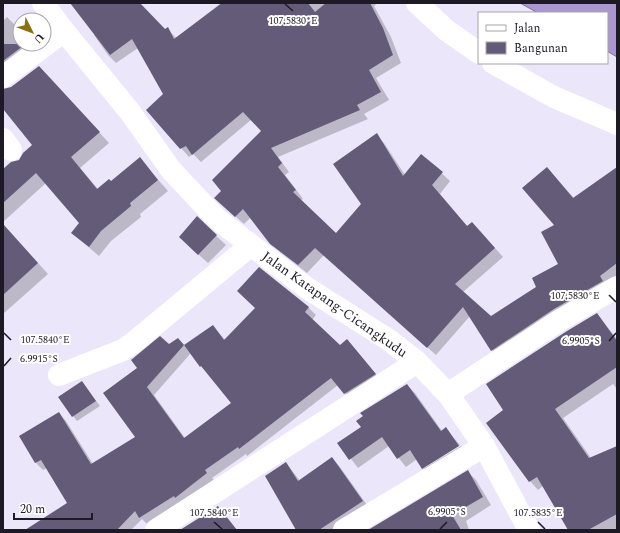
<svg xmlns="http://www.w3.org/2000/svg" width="620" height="533" viewBox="0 0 620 533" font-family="Spectral,serif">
<rect width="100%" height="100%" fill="#ece6fa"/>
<!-- water -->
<path fill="#aa97cf" stroke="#80719c" d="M520,3H617V57L607,51V13H538Z"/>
<!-- shadow -->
<path fill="#0003" fill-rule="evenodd" d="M71,3H124L165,30L168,29L176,38L221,3H377L374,6L391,37L401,63L376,78L389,100L364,114L368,119L278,157L289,172L285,175L303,199L300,201L336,234L362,204L376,135L384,143L405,175L422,155L450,181L440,194L468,227L480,231L503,257L463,292L491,317L537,287L559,264L547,168L574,198L617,168V278L500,358L492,350L470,316L436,355L324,255L307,273L280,252L251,217L244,224L224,206L222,191L262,131L252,119L201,162L193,154L189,157L147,110L164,95L138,48L116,63L108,55L94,35L95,34Z
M7,17L20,30V44H32L3,81V21Z
M49,77L109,143L80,168L98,189L111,182L140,159L168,191L140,214L141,217L111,241L99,256L72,233L80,223L46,183L3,222V170L19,161L34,146L3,108V90Z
M197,218L226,245L208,263L189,246Z
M3,224L48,274L3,314Z
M260,269L309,308L316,315L312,320L340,346L354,348L382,382L352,401L338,385L247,456L246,454L212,478L214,480L147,524L142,519L131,530H49L68,503L47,468L43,470L36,463L20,436L59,413L66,421L93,464L136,437L104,393L178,339L185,346L213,326L226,341L256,308ZM191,353L232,404L185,438L154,395Z
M597,314L617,339V389L613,384L563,418L591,458L617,447V530H569L543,486L538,490L530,481L504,410Z
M82,382L100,406L77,421L73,416Z
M407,385L415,393L442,431L446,429L460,445L423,467V469L417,459L406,467L389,446L358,468L339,443L362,427Z
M461,446L467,455L431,476L423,469Z
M332,458L340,467L372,512L344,530H297L286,463L300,481Z
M468,472L476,480L491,505L466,521L469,530H370Z"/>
<!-- building -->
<path fill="#645b78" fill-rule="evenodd" d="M70,3H140L165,29L168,27L174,39L222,3H308L315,12L326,3H370L383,28L393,55L369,70L381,92L357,105L360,110L271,148L282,163L278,167L296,190L293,192L336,233L361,204L333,164L377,133L403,176L421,154L443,172L432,185L467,226L472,222L495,248L455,284L491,316L536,287L532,278L558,264L541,232L554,225L522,188L547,167L573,198L617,167V263L600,276L603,281L554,309L491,351L463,307L427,348L315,248L298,265L270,244L243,209L235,217L214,198L221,191L212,180L261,131L243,112L192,155L186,146L180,149L146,110L163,94L132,39L110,55Z
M3,44H21L23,46L3,61Z
M39,66L100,132L71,157L97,189L109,179L111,181L140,157L158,180L130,203L131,206L101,231L89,247L71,233L79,223L36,173L3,203V169L11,162L19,160L23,153L32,145L3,109V89L11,87Z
M197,216L217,235L198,255L179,237Z
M3,224L38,263L3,295Z
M259,267L309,307L305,312L340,345L347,339L376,374L344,394L331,378L239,449L238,447L205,470L207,473L175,498L174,496L139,518L135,511L117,530H25L67,503L41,460L35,463L19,436L59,412L91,464L135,437L103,393L137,368L131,360L160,336L169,344L178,338L184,345L213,325L224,340L255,308L237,291ZM184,345L200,367L201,366L231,403L184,438L147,387Z
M597,313L617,341V367L555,409L589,458L617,446V514L588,530H568L537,477L529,482L486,423L503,410L486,384L567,331Z
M82,381L96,401L72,417L58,397Z
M407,384L441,431L446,427L459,446L422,469L410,450L397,459L382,437L349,460L337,443L361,427L356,421L363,416L360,413Z
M332,457L363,501L319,530H296L265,476L286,462L298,481Z
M468,470L483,497L452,515L461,530H368Z
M218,506L237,530H180Z"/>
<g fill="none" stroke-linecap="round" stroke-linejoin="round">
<!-- minor -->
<path stroke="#fff" stroke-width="22" d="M417,3L446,30L479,53
M493,63L554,97L617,124
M3,77L64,31
M3,139L11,150
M59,375L123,350L133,343L251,245
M448,394L560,320L617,287
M156,530L417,362
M344,530L484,446"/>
<!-- tertiary -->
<path stroke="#fff" stroke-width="22" d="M43,3L64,31L130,112L171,170L217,219L307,288L389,340L417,362L448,394L484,446L529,530"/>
</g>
<!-- ticks -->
<path fill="none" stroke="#1d1925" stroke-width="1.5" d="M285,4L293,11M609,295L616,302M4,333L11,340M609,341L616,333M4,366L11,358M214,522L222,529M538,522L545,529M440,529L447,522"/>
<g text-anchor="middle" stroke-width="4" stroke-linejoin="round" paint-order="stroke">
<!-- street labels -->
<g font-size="14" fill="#1d1925" stroke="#fff">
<text transform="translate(335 304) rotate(35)" y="5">Jalan Katapang-Cicangkudu</text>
</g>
</g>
<g font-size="10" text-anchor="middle" fill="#1d1925" stroke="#fff" stroke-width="4" stroke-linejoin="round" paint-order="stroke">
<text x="293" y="24">107.5830°E</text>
<text x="575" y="299">107.5830°E</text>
<text x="45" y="343">107.5840°E</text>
<text x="581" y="344">6.9905°S</text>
<text x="39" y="362">6.9915°S</text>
<text x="447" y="515">6.9905°S</text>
<text x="214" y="516">107.5840°E</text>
<text x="538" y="516">107.5835°E</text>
</g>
<!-- border -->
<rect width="620" height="533" fill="none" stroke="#1d1925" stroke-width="8"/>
<!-- legend -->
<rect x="478" y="12" width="130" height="52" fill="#ffffff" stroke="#a5a3a8"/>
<rect x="486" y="25" width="20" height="6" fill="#ffffff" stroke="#a5a3a8"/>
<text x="514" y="32" font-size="12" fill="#1d1925">Jalan</text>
<rect x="486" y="42" width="20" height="12" fill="#645b78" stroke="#a5a3a8"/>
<text x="514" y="52" font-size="12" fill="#1d1925">Bangunan</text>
<!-- north arrow -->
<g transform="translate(32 32) rotate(132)"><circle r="19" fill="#ffffff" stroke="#a5a3a8"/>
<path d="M0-3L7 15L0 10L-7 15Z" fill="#8b6f11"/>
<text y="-6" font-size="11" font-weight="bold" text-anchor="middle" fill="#1d1925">U</text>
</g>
<!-- scale -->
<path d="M14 513v6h78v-6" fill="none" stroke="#1d1925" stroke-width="2"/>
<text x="20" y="513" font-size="12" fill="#1d1925" stroke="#ffffff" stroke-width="3" paint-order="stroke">20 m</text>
</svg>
